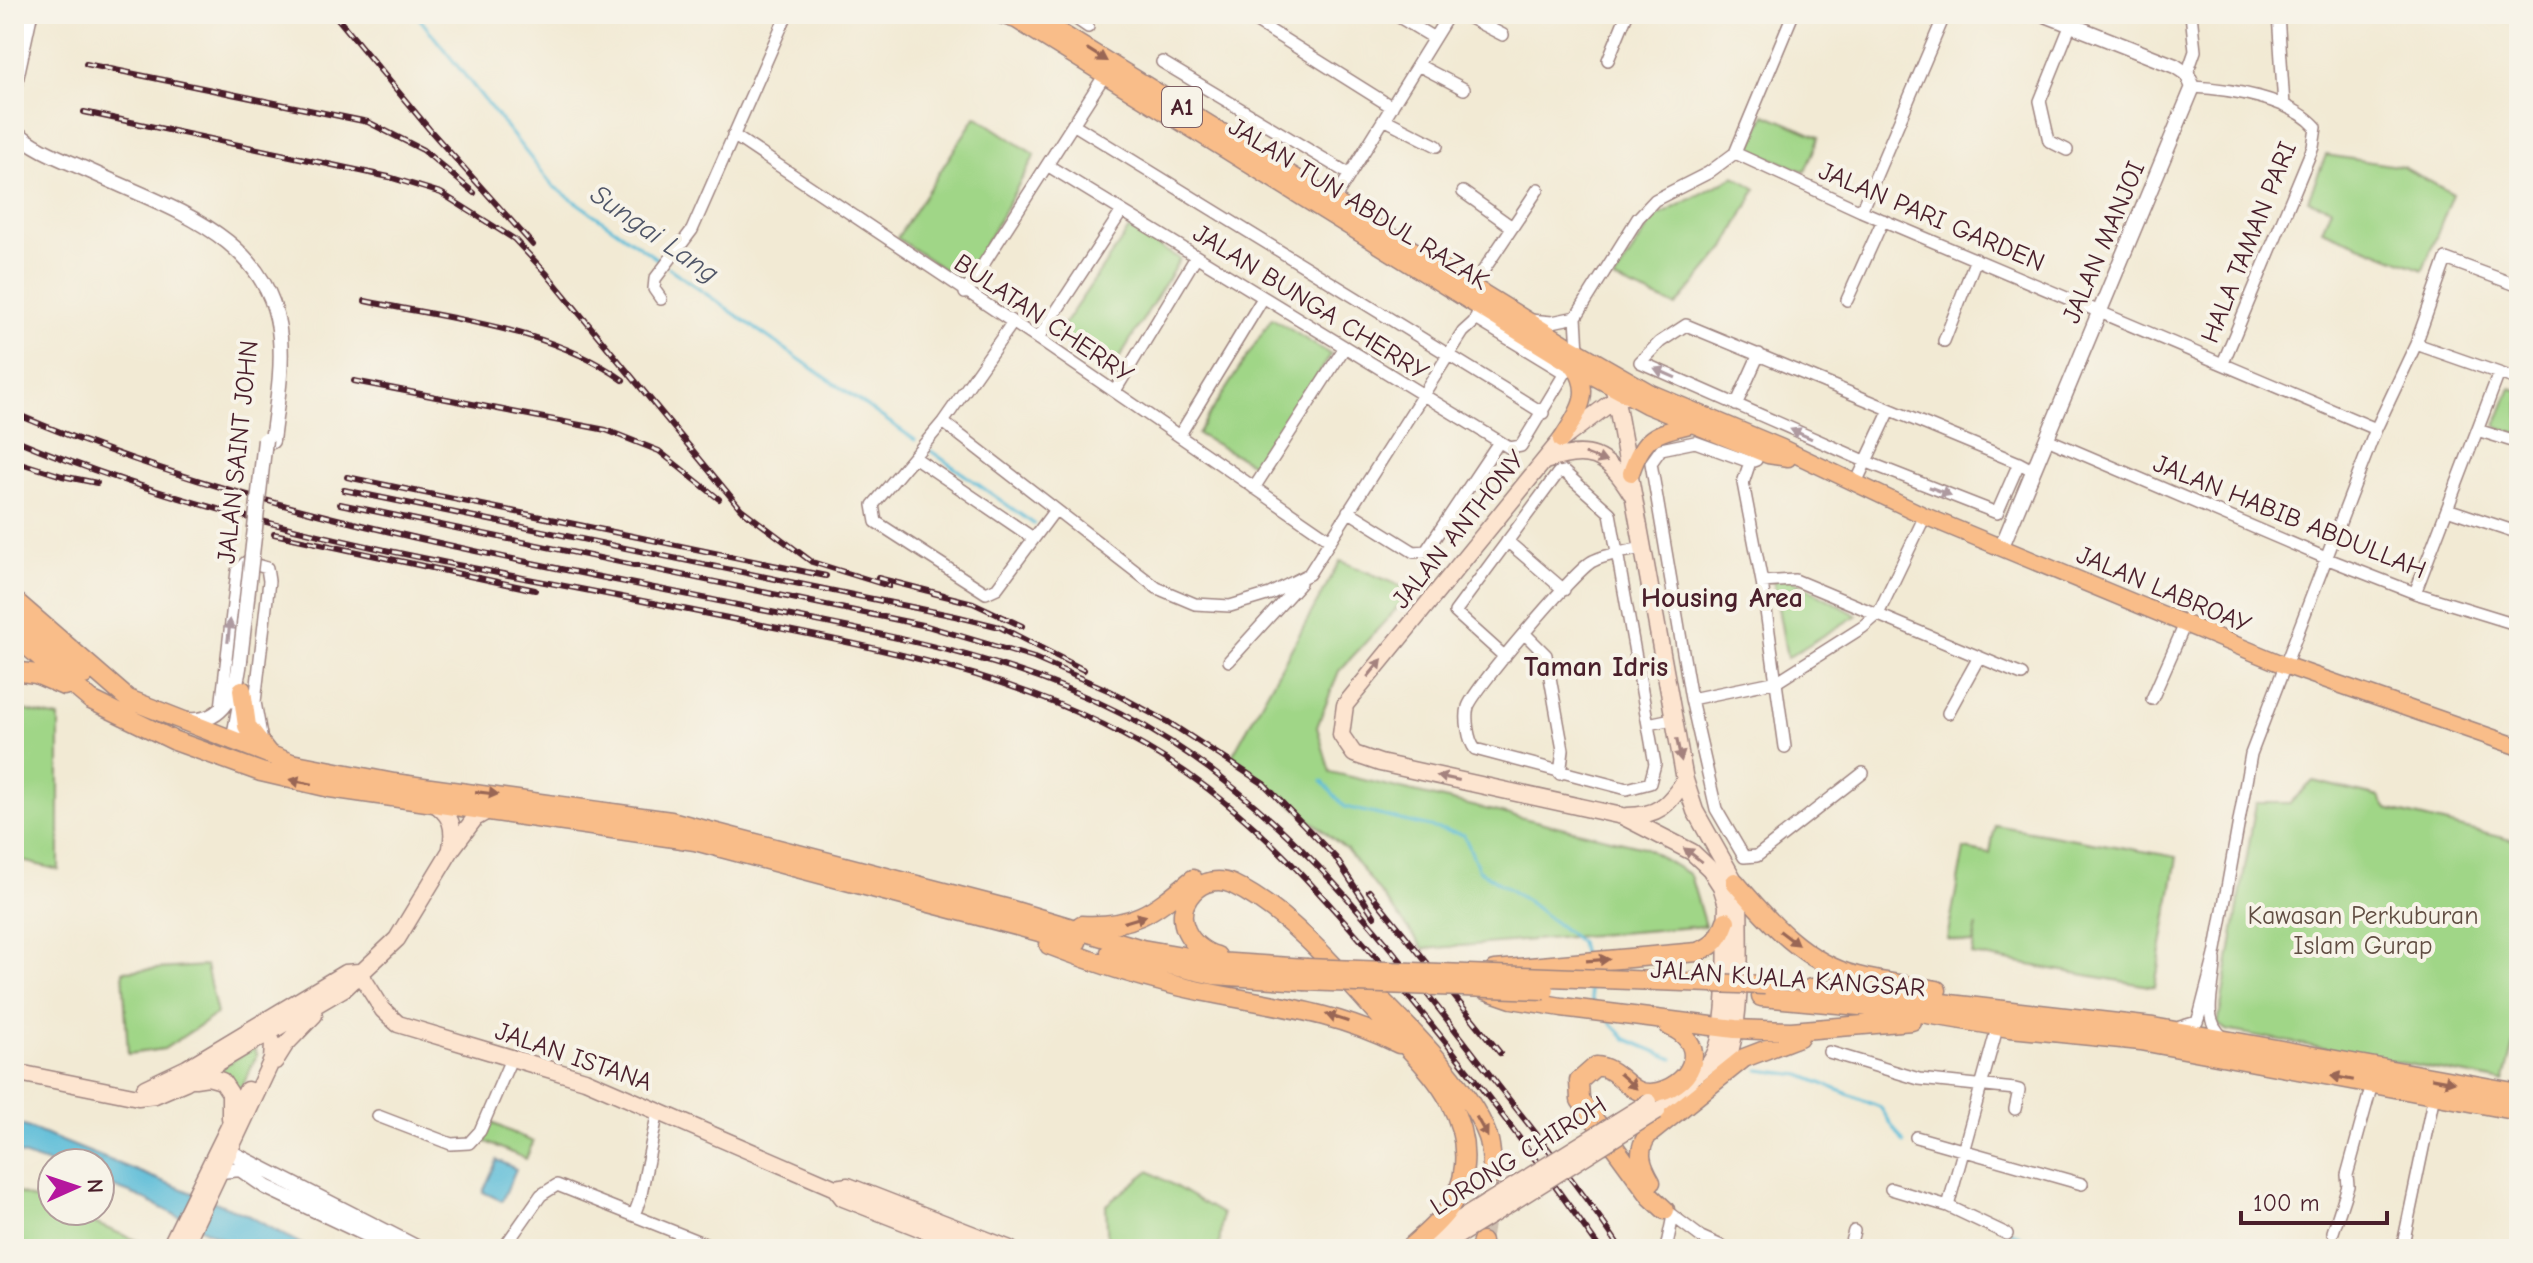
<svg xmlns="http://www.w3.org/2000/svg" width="2533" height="1263" viewBox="0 0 2533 1263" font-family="'Comic Neue',sans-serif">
<rect width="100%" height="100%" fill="#f7f3e8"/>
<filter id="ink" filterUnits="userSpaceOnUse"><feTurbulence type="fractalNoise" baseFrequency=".0125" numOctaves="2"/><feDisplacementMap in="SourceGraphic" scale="16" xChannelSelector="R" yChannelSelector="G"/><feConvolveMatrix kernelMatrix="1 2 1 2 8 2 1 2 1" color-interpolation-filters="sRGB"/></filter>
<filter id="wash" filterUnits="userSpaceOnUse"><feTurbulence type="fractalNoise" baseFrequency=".006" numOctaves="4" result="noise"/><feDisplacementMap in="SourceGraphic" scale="32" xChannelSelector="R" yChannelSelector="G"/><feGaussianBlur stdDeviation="1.8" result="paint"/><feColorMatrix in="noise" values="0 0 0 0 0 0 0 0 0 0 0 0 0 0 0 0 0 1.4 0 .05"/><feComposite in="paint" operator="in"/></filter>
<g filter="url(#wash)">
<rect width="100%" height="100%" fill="#f2ead4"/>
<!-- green -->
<path fill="#a0d687" stroke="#757a59" stroke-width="2" d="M1765,114L1819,137L1805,172L1750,149Z
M976,116L1035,155L964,283L897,238Z
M2326,155L2403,167L2453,194L2423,270L2322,230L2331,208L2308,200Z
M1735,176L1756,189L1725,248L1676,306L1614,280L1654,218Z
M1129,229L1180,259L1112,370L1056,336Z
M1272,318L1331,355L1258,467L1197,434Z
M2511,388L2519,391V434L2496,426Z
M1340,561L1413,591L1339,671L1317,727L1330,772L1644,847L1690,875L1705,926L1424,949L1347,850L1232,756Z
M1772,574L1791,579L1857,615L1787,658Z
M14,708L59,718V870L14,859Z
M2313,781L2379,797L2387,809L2519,842V1026L2504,1082L2226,1030L2218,1024L2256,803H2290Z
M1995,825L2177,857L2155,987L1972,955L1977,925L1973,944L1947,939L1964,849L1990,854Z
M206,966L217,1014L164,1049L128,1054L123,971Z
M254,1048L257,1055L243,1085L236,1091L217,1070Z
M492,1123L533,1142L526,1159L484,1141Z
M1149,1171L1222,1214L1219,1249H1108L1106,1205Z
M14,1191L52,1206V1211H65L157,1249H14Z"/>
<!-- water -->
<path fill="#5abcd8" stroke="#526e82" stroke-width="2" d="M14,1122L245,1214L310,1249H242L138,1196L100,1182V1163L52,1165L14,1152Z
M497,1160L516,1169L502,1201L483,1192Z"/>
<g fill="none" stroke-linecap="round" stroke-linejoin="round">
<!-- stream -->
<path stroke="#5abcd8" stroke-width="3" d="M416,14L553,186L663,263
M669,268L915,440
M931,451L1034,524
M1322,781L1345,807L1464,835L1479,870L1527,901L1580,942L1583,957
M1588,984L1593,1003
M1609,1021L1626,1039L1673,1059
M1759,1070L1801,1075L1880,1107L1904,1143
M2010,1231L2020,1236L2031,1249"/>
</g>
</g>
<g filter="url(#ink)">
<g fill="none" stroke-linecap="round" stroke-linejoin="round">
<!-- trunk-tunnel -->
<path stroke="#d0c1b2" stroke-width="18" stroke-dasharray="18 9" stroke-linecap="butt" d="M1482,1242L1493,1175"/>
<!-- minor casing -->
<g stroke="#9e8480" stroke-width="14">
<path id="minor" d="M1069,14L1088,27
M1244,14L1392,107
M1394,14L1434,38
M1462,14L1503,35
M2278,14L2284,106
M1608,60L1627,14
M1162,62L1349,174
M1418,65L1464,89
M2187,74L2195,51L2191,14
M2193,87C2230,89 2290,98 2316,127L2313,147L2223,363
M1384,119L1437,146
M1073,124L1543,413
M733,135L1038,339L1329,539
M2067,150L2049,141L2040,101L2071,24
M1735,153L1861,211L2376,429
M1047,165L1510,448L1521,446L1565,373L1476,319
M1463,192L1512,227
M1334,200L1449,14
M1861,211L1945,14
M1473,286L1538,189
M965,293L1104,76
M661,299L654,289L655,279L692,230L787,14
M1847,300L1883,220
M1530,320L1552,322L1576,317
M1013,322L943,422L873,505L876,522L986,593L997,588L1055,510
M1038,339L1122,211
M1944,341L1976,259
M2416,344L2519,380
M1578,351L1576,317L1638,218L1655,200L1708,173L1735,153L1793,14
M1115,391L1196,257
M1736,405L1759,354
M943,422L1157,588L1195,604L1230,606L1270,594L1309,574L1463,332L1474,322L1482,302
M2477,430L2519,443
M1179,436L1263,298
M2047,439L2328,559L2415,593L2519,625
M914,457L1033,538
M1756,460L1750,462L1743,483L1762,582L1785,747
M1750,462L1695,442L1661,449L1651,463L1691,699L1716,809L1744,857L1757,856L1863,773
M2019,463L1997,513L1867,462L1640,362L1660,342L1686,325L2019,463L2032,470
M1855,485L1890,410
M1254,488L1345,347
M2447,509L2519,533
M1348,511L1414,552L1426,551L1499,442
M1507,541L1564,590
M1762,582L1795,580L2022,675
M2415,593L2499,373
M1525,634L1546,655L1563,750L1560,774
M1505,657L1455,612L1558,473L1564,472L1610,513L1655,764L1650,783L1627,789L1475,749C1468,740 1465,718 1468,707C1474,689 1577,568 1593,561C1607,554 1626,552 1641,548
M1229,661L1300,583
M1691,699L1778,681L1863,627L1878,614L1925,516
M2152,699L2185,624
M221,708L237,571L246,562L267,568L269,581L255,702L261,735
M1948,713L1979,657
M1648,724L1672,719
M2215,959C2216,986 2199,1017 2223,1037
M2180,1027L2197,1022L2200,1013L2215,955L2251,754L2376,429L2416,344L2446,259L2519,286
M1996,1032L1948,1206L2007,1234
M1829,1052L1919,1079L2015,1089L2019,1090L2015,1109
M378,1116L451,1144L469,1143L480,1131L511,1059
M1916,1137L2082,1184
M1891,1189L1948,1206
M1665,1210L1701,1237L1728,1249
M634,1215L640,1199L658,1111
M2333,1232L2348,1186L2347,1175L2372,1084
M503,1249L541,1195L557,1185L705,1244
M1666,1249L1673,1216
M1849,1249L1854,1231
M2402,1249L2434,1095"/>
</g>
<!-- tertiary casing -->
<g stroke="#9e8480" stroke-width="17">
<path id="tertiary" d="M14,88L30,14
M14,130C36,151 68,161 94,173C171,209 272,237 280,338C283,372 276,407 272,441
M2002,546L2193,87L2187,74L2175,66L2043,14
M188,720C224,723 237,691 240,660
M233,742L240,704
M221,1156L230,1152L420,1249
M221,1171L240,1169L266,1187L397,1249"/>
</g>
<!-- secondary casing -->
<g stroke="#9e8480" stroke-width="19">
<path id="secondary" d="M1614,389L1685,780L1695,811L1735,882L1739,902C1740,942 1743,1045 1720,1074
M1637,393L1617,398L1561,440L1345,705L1341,735L1354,754L1380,763L1622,816L1692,852L1710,869L1721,886L1727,905C1725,943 1732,1036 1709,1064C1701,1073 1688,1079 1678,1085
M1545,461C1588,446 1607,453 1631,493
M432,802C451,814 455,826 451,848
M1627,816C1658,816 1669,805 1685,780
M359,972L383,1010L398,1024L585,1080L835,1188L848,1186L1010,1249
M275,1061L285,1045L314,1015
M14,1072L138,1097L155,1095L185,1082L346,987L397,939L451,850L475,818L489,810
M195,1079L208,1077L222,1081L230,1093V1118
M145,1088L187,1068L345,973L359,972
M1657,1111L1694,1091
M835,1188L843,1198L973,1249
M1424,1242L1487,1203
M169,1249L247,1090
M183,1249L272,1060L273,1044L265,1025
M1436,1249L1490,1216"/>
</g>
<!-- primary casing -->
<g stroke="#9e8480" stroke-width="19">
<path id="primary" d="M997,14L1016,20L1574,366L1646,405L1768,455L1788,458
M1031,14L1569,346L1651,393L1782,448L1925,516L2284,665L2519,747
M1561,440C1577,414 1594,394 1574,366
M1631,473C1644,434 1656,433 1694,424"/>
</g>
<!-- trunk casing -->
<g stroke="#9e8480" stroke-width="21">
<path id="trunk" d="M14,600L128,699L291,763L394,783L671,821L1009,909L1142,949L1217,962L1306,968
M14,618L84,675
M14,635L91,700L175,741L261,772L330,788L695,841L1077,942
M14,671L36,674L64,686
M242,690L247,726L267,752
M1735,882C1768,921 1805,963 1857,976C1883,983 1910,985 1937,990
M1081,925C1135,928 1154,911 1193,879
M1049,945C1098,964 1148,980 1200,991C1273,1006 1330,1010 1399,1044
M1110,952L1214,975L1304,981
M1217,956C1190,949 1170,917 1193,892C1203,881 1219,878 1232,884C1293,913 1348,982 1393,1031C1412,1053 1436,1075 1450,1102C1460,1121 1466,1144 1464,1166C1461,1205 1436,1225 1408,1249
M1495,970L1697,952C1715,946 1720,938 1726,921
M1358,977C1398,1016 1470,1086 1488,1137C1492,1148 1491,1163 1493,1175
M1811,988L2153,1027L2519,1093
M1486,990L1512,999L1562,1007L1735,1029L1791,1031L1912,1021
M1761,997L1903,1010L2010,1028L2141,1041L2519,1111
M1651,1182C1641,1165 1636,1151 1648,1135L1744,1058L1799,1037
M1665,1210L1651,1197L1580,1100L1579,1081L1596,1066C1619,1067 1629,1095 1651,1093C1690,1089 1713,1045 1669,1026
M1480,1249L1482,1242"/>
</g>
<!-- minor -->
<use href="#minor" stroke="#fff" stroke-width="11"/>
<!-- tertiary -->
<use href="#tertiary" stroke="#fff" stroke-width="14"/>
<!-- secondary -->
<use href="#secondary" stroke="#fde5d0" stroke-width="16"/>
<!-- primary -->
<use href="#primary" stroke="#f9bd89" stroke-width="16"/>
<!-- trunk -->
<use href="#trunk" stroke="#f9bd89" stroke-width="18"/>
<!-- rail casing -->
<g stroke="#4a1f2b" stroke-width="6">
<path id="rail" d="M334,14L429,129L533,245
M86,64L368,122L423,150L474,193
M84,112L389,177L441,193L514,239L546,273L741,509L812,562L889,586
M365,301C450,319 551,328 623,380
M354,381L606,430L659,451L719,499
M14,413C248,514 499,555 747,607C874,633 1002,653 1120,713C1277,793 1384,938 1490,1075C1534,1132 1581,1188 1621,1249
M14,439C238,534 490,569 728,618C888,650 1048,678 1185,772C1260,824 1319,891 1378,960C1457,1053 1530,1150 1600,1249
M14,461L62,476L97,483
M347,477L826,576
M344,490L955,616L1000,627L1084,670
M340,504L927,626L1034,658L1110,691L1168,722L1264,784L1335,857L1374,916
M274,534L535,590
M878,578L944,595
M933,593L973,603L1022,626
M1369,891L1500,1053"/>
</g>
<!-- rail -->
<use href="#rail" stroke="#f7f3e8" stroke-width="3" stroke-dasharray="9" stroke-linecap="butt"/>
<!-- tertiary-bridge casing -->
<g stroke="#9e8480" stroke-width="17" stroke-linecap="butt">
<path id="tertiary-bridge" d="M240,660L265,440"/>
</g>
<!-- secondary-bridge casing -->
<g stroke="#9e8480" stroke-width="19" stroke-linecap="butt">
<path id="secondary-bridge" d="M1487,1203L1649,1102
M1490,1216L1657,1111"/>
</g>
<!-- trunk-bridge casing -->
<g stroke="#9e8480" stroke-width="21" stroke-linecap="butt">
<path id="trunk-bridge" d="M1306,968L1765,985
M1304,981L1545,990"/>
</g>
<!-- tertiary-bridge -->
<use href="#tertiary-bridge" stroke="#fff" stroke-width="14"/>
<!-- secondary-bridge -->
<use href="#secondary-bridge" stroke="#fde5d0" stroke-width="16"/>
<!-- trunk-bridge -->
<use href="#trunk-bridge" stroke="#f9bd89" stroke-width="18"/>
</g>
<!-- one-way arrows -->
<defs><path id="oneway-solid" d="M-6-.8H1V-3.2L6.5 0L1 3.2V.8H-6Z" transform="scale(2)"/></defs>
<g fill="#965">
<use href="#oneway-solid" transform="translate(1097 55) rotate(32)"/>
<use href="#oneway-solid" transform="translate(301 782) rotate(-169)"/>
<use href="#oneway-solid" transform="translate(487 793) rotate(7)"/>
<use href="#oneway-solid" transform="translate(1135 919) rotate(-17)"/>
<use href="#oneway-solid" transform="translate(1789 938) rotate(37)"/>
<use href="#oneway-solid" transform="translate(1598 960) rotate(-4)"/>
<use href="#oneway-solid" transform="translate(1337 1018) rotate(-162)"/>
<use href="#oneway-solid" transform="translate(2342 1078) rotate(-169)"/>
<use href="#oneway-solid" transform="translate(2443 1080) rotate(10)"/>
<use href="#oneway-solid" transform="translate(1628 1081) rotate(42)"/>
<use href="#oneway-solid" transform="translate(1482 1127) rotate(61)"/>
</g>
<g fill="#ae9aa0">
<use href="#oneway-solid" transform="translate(1665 373) rotate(-156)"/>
<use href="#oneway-solid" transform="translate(1801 434) rotate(-156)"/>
<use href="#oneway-solid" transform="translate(1940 491) rotate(21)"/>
<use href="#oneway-solid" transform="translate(229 631) rotate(-84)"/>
</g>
<g fill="#a4827e">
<use href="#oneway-solid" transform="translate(1596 458) rotate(21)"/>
<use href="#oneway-solid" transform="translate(1375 668) rotate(-51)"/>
<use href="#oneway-solid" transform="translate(1679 750) rotate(78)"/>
<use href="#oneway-solid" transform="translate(1448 778) rotate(-168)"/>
<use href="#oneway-solid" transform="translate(1693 855) rotate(-143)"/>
</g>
</g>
<g text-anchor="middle" stroke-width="8" stroke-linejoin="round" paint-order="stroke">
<!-- shield labels -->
<rect fill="#f7f3e8" stroke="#7e5f64" stroke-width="2" x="1162" y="87" width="40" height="40" rx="6"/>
<g font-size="24" font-weight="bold" fill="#4a1f2b">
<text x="1182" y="115">A1</text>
</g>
<!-- street labels -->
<g font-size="26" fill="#4a1f2b" stroke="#f7f3e8">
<text transform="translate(1359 203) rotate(32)" y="9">JALAN TUN ABDUL RAZAK</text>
<text transform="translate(1932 216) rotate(23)" y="9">JALAN PARI GARDEN</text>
<text transform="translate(2103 242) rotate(-67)" y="9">JALAN MANJOI</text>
<text transform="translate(2248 242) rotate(-68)" y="9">HALA TAMAN PARI</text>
<text transform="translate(1311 302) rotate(32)" y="9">JALAN BUNGA CHERRY</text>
<text transform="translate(1044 318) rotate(34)" y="9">BULATAN CHERRY</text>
<text transform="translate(237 452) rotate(-84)" y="9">JALAN SAINT JOHN</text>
<text transform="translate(2290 516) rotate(22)" y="9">JALAN HABIB ABDULLAH</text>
<text transform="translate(1458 529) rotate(-51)" y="9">JALAN ANTHONY</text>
<text transform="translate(2164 589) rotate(23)" y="9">JALAN LABROAY</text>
<text transform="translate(1788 978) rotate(4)" y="9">JALAN KUALA KANGSAR</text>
<text transform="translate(574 1056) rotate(19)" y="9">JALAN ISTANA</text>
<text transform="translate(1518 1155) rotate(-32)" y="9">LORONG CHIROH</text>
</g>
<!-- park labels -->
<g font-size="26" fill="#604d42" stroke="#f7f3e8">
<text x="2363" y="924">Kawasan Perkuburan<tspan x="2363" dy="30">Islam Gurap</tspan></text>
</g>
<!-- water labels -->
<g font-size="28" font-style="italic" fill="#505668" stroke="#f7f3e8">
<text transform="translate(655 233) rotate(35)" y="10">Sungai Lang</text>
</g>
<!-- neighbourhood labels -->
<g font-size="28" font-weight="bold" fill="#4a1f2b" stroke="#f7f3e8">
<text x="1722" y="607">Housing Area</text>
<text x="1596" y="676">Taman Idris</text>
</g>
</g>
<!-- margin -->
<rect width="2533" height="1263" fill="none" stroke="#f7f3e8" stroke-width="48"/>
<!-- north arrow -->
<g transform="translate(76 1187) rotate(87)"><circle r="38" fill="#f7f3e8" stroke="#b29e9c" stroke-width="2"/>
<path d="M0-6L14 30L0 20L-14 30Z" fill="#b5179e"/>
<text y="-12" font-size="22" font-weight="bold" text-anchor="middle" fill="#4a1f2b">N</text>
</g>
<!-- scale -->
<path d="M2241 1211v12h146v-12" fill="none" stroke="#4a1f2b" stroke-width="4"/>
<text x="2253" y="1211" font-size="24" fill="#4a1f2b" stroke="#f7f3e8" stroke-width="6" paint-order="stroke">100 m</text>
</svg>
